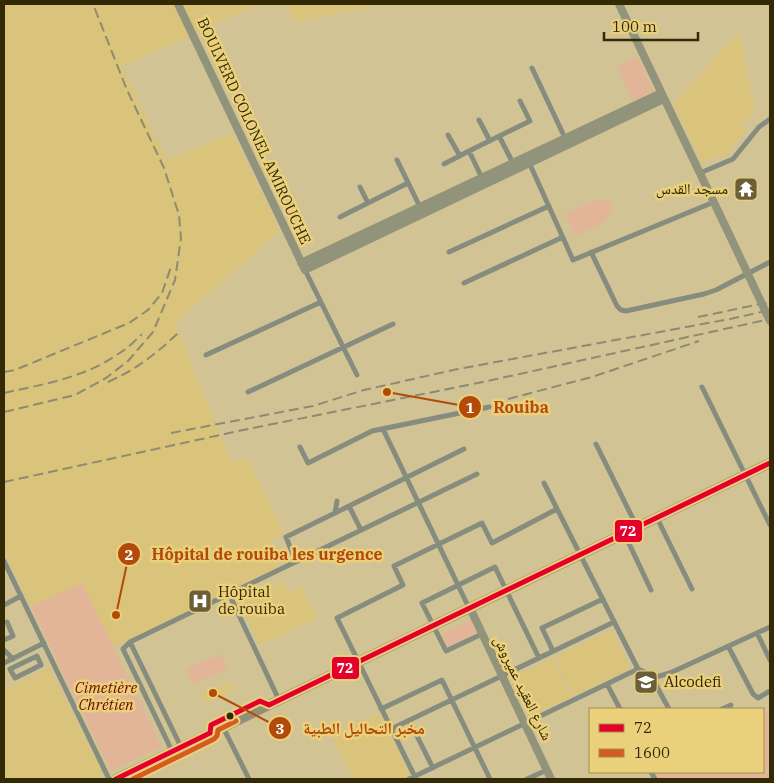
<svg xmlns="http://www.w3.org/2000/svg" width="774" height="783" viewBox="0 0 774 783" font-family="'IBM Plex Serif','Noto Naskh Arabic',serif">
<rect width="100%" height="100%" fill="#d2c395"/>
<!-- built -->
<path fill="#dac37b" d="M4,4H259L122,67L167,160L232,133L280,231L175,323L230,461L248,459L284,533L268,543L279,567L113,647L82,583L31,607L4,551Z
M287,4H386L295,22Z
M739,32L755,111L742,125L746,130L726,154L702,163L674,103Z
M282,580L289,592L301,586L318,618L260,645L240,605L242,599Z
M612,630L630,669L574,696L555,657Z
M553,658L572,697L535,714L517,675Z
M49,667L103,773L90,779H4V690Z
M231,681L235,690L205,703L201,694Z
M380,713L410,775L400,779H353L332,736Z"/>
<!-- green -->
<path fill="#e2b598" d="M638,57L654,91L633,101L617,67Z
M595,200H609L613,207L605,222L575,236L565,214Z
M82,583L162,747L111,771L31,607Z
M471,620L477,633L448,648L441,634Z
M221,654L227,670L192,684L186,668Z
M770,710V779H659L655,772H763V714Z"/>
<g fill="none" stroke-linecap="round" stroke-linejoin="round">
<!-- street -->
<path stroke="#868d7f" stroke-width="5" d="M532,68L565,138
M479,120L490,141
M448,135L460,156
M499,136L513,163
M469,151L530,121L520,101
M397,160L420,207
M528,160L573,260L714,202
M444,164L469,151L482,178
M700,173L733,159L759,127L770,119
M360,187L368,203
M340,217L408,183
M449,252L549,206
M591,252L617,306L621,310L626,311L704,294L716,290L770,262
M305,270L357,375
M464,283L563,237
M206,355L321,302
M702,387L770,525
M248,392L393,324
M383,429L469,608
M596,444L637,527
M300,447L308,463L372,431L489,407
M544,483L638,669L656,677L670,673L770,627
M349,506L464,449
M335,513L349,506L361,530
M657,518L692,589
M624,533L651,590
M4,561L109,779
M296,562L286,537L335,513L337,501
M229,594L279,700
M4,605L21,596
M757,633L770,660
M482,634L446,651L422,603L495,567L539,658
M4,640L13,636L7,622
M130,642L181,747
M728,646L753,694L758,698L770,691
M4,650L13,659
M553,651L542,628L603,599
M37,656L41,665L15,678L10,669Z
M4,663L44,643
M650,674L669,709
M607,684L620,709
M381,709L442,680L490,779
M722,709L731,705
M409,720L433,768
M223,727L249,779
M391,729L614,622
M172,751L123,649L130,642L477,474
M651,772L655,779
M409,779L638,669
M416,779L337,618L403,585L394,566L482,523L492,543L557,509
M527,779L547,770"/>
<!-- secondary -->
<path stroke="#91937b" stroke-width="8" d="M178,4L305,270L664,99
M619,4L730,236
M301,263L661,93
M470,608L551,779"/>
<!-- highway -->
<path stroke="#919076" stroke-width="10" d="M116,779L770,463"/>
<!-- rail -->
<path stroke="#8d8b71" stroke-width="2" stroke-dasharray="10 5" stroke-linecap="butt" d="M698,317L770,302
M4,372L15,370L129,323L148,310L162,293L172,264
M108,382C137,369 156,354 179,332
M4,393C44,384 84,378 118,354C127,349 135,341 142,334
M508,399L592,377L699,341
M4,412L75,395L106,378L128,361L153,332L175,280L181,238L179,215L164,168L127,90L93,4
M171,433L313,406L364,390L458,369L730,319L770,310
M4,482L243,430L483,382L770,319"/>
<!-- secondary-bridge -->
<path stroke="#91937b" stroke-width="8" d="M730,236L770,321"/>
<!-- bus-1 casing -->
<g stroke="#ebd07c" stroke-width="9">
<path id="bus-1" d="M210,733L211,725L260,701L269,705L770,463
M116,779L210,733"/>
</g>
<!-- bus-2 casing -->
<g stroke="#ebd07c" stroke-width="9">
<path id="bus-2" d="M133,779L214,739L217,736L218,730L236,721"/>
</g>
<!-- bus-1 -->
<use href="#bus-1" stroke="#e4002b" stroke-width="5"/>
<!-- bus-2 -->
<use href="#bus-2" stroke="#d55c1e" stroke-width="5"/>
</g>
<!-- icons -->
<defs>
<g id="temple-square" transform="scale(1.25)"><rect x="-9" y="-9" width="18" height="18" rx="4" fill="#6b5f37" stroke="#ebd07c"/><path d="M0-6L5-2H3V0L6.5 2.5H4V6H1.5V3h-3V6H-4V2.5H-6.5L-3 0V-2H-5Z" fill="#fff"/></g>
<g id="hospital-square" transform="scale(1.25)"><rect x="-9" y="-9" width="18" height="18" rx="4" fill="#6b5f37" stroke="#ebd07c"/><path d="M-5-5h3v3.5h4V-5h3V5h-3V1.5h-4V5h-3Z" fill="#fff"/></g>
<g id="university-square" transform="scale(1.25)"><rect x="-9" y="-9" width="18" height="18" rx="4" fill="#6b5f37" stroke="#ebd07c"/><path d="M0-5L7-2L0 1L-7-2ZM-4 1L0 2.5L4 1V4Q0 6-4 4Z" fill="#fff"/></g>
</defs>
<g fill-rule="evenodd">
<use href="#temple-square" x="746" y="189"/>
<use href="#hospital-square" x="200" y="601"/>
<use href="#university-square" x="646" y="682"/>
</g>
<!-- markers -->
<circle fill="#332904" stroke="#ebd07c" stroke-width="2" cx="230" cy="716" r="4.5"/>
<g text-anchor="middle" stroke-width="5" stroke-linejoin="round" paint-order="stroke">
<!-- street labels -->
<g font-size="15" fill="#332904" stroke="#ebd07c">
<text transform="translate(254 131) rotate(65)" y="5">BOULVERD COLONEL AMIROUCHE</text>
<text transform="translate(523 688) rotate(64)" y="5">شارع العقيد عميروش</text>
</g>
<!-- poi labels -->
<g font-size="15" fill="#332904" stroke="#ebd07c" text-anchor="start">
<text x="728" y="194" text-anchor="end">مسجد القدس</text>
<text x="218" y="597">Hôpital<tspan x="218" dy="17">de rouiba</tspan></text>
<text x="664" y="687">Alcodefi</text>
</g>
<!-- park labels -->
<g font-size="15" font-style="italic" fill="#720a00" stroke="#ebd07c">
<text x="106" y="693">Cimetière<tspan x="106" dy="17">Chrétien</tspan></text>
</g>
</g>
<!-- callouts -->
<path fill="none" stroke="#b24b0a" stroke-width="2" d="M387 392L470 407M116 615L129 554M213 693L280 728"/>
<g fill="#b24b0a" stroke="#ebd07c" stroke-width="2">
<circle cx="387" cy="392" r="5"/>
<circle cx="116" cy="615" r="5"/>
<circle cx="213" cy="693" r="5"/>
<circle cx="470" cy="407" r="12"/>
<circle cx="129" cy="554" r="12"/>
<circle cx="280" cy="728" r="12"/>
</g>
<g font-size="15" text-anchor="middle" font-weight="bold" fill="#fff">
<text x="470" y="413">1</text>
<text x="129" y="560">2</text>
<text x="280" y="734">3</text>
</g>
<g font-size="16" text-anchor="middle" font-weight="bold" fill="#b24b0a" stroke="#ebd07c" stroke-width="5" stroke-linejoin="round" paint-order="stroke">
<text x="521" y="413">Rouiba</text>
<text x="267" y="560">Hôpital de rouiba les urgence</text>
<text x="364" y="734">مخبر التحاليل الطبية</text>
</g>
<g stroke="#ebd07c" stroke-width="2">
<rect x="614" y="519" width="29" height="24" rx="5" fill="#e4002b"/>
<rect x="331" y="656" width="29" height="24" rx="5" fill="#e4002b"/>
</g>
<g font-size="14" text-anchor="middle" font-weight="bold" fill="#fff">
<text x="628" y="536">72</text>
<text x="345" y="673">72</text>
</g>
<!-- border -->
<rect width="774" height="783" fill="none" stroke="#332904" stroke-width="10"/>
<!-- legend -->
<rect x="589" y="708" width="175" height="65" fill="#ebd07c" stroke="#a18d4c"/>
<rect x="599" y="724" width="25" height="8" fill="#e4002b" stroke="#a18d4c"/>
<text x="634" y="733" font-size="15" fill="#332904">72</text>
<rect x="599" y="749" width="25" height="8" fill="#d55c1e" stroke="#a18d4c"/>
<text x="634" y="758" font-size="15" fill="#332904">1600</text>
<!-- scale -->
<path d="M604 32v8h94v-8" fill="none" stroke="#332904" stroke-width="2.5"/>
<text x="612" y="32" font-size="15" fill="#332904" stroke="#ebd07c" stroke-width="4" paint-order="stroke">100 m</text>
</svg>
